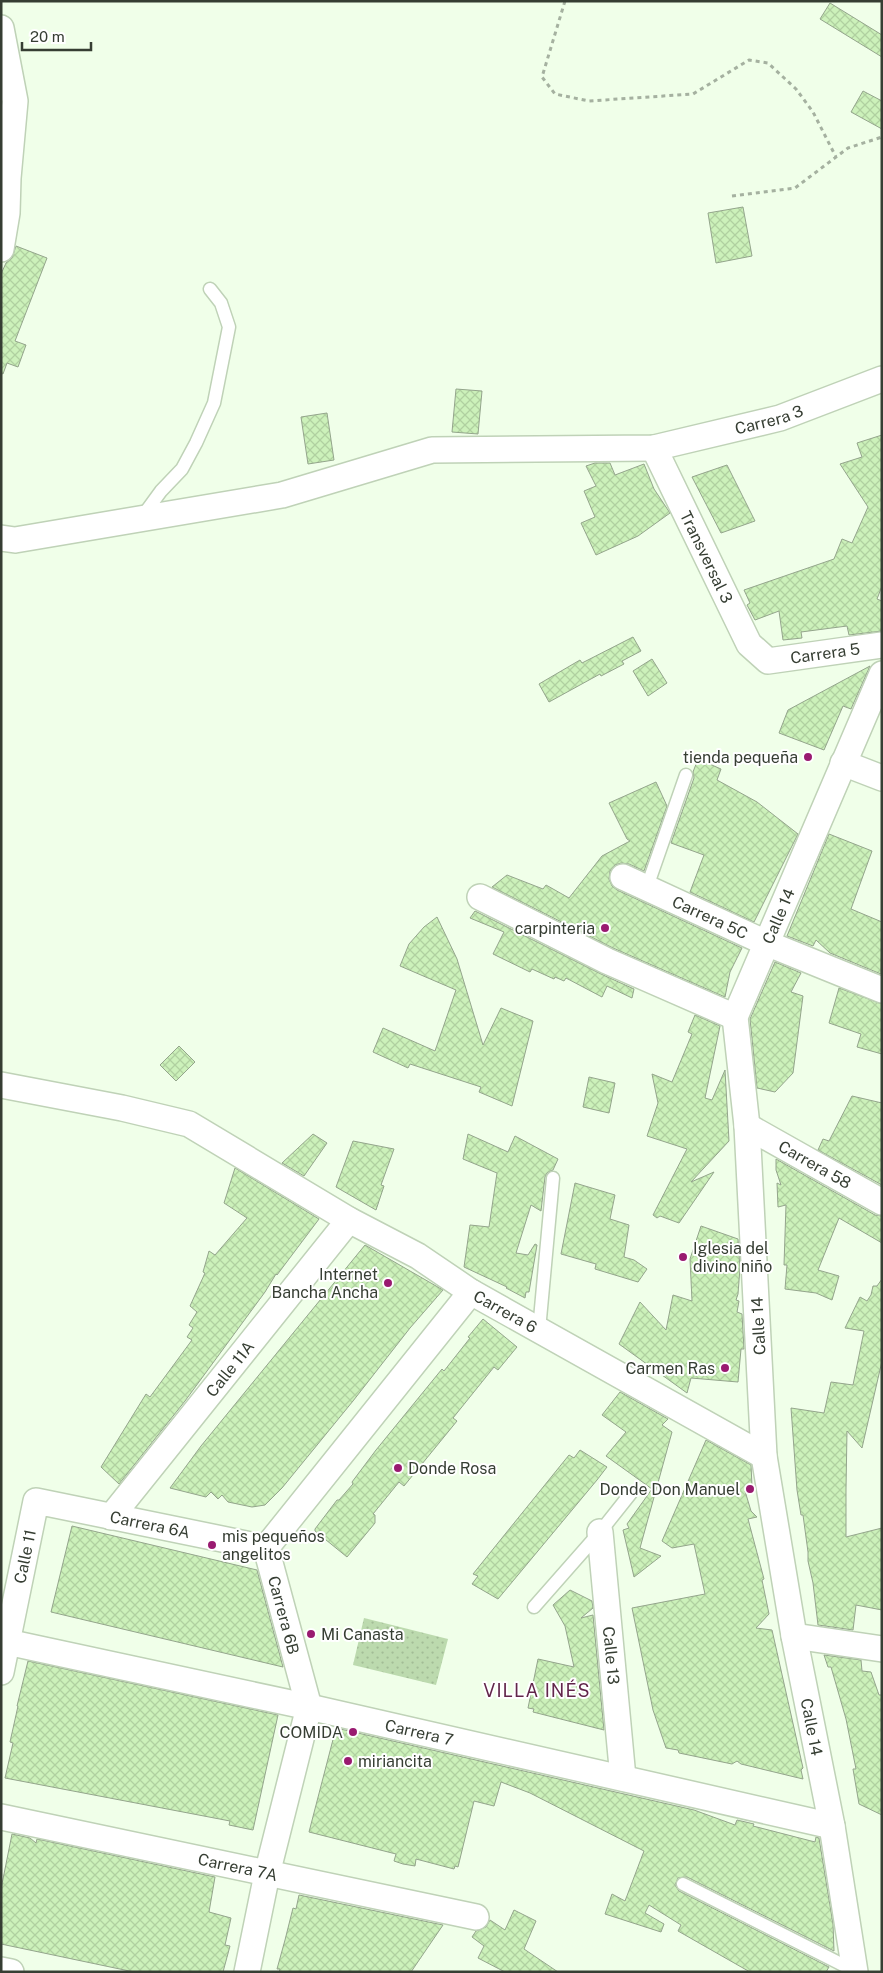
<svg xmlns="http://www.w3.org/2000/svg" width="883" height="1973" viewBox="0 0 883 1973" font-family="'Public Sans',sans-serif">
<defs>
<pattern id="grass-dots" width="8" height="8" patternUnits="userSpaceOnUse" patternTransform="scale(1.25)"><rect width="8" height="8" fill="#bcdaae"/><path d="M2 2h.1M6 6h.1" fill="none" stroke="#a2bc96" stroke-width="1.8" stroke-linecap="round"/></pattern>
<pattern id="building-cross-hatch" width="8" height="8" patternUnits="userSpaceOnUse" patternTransform="scale(1.25)"><rect width="8" height="8" fill="#ccf1ba"/><path d="M0 0l8 8M0 8l8-8" fill="none" stroke="#b0d0a0"/></pattern>
</defs>
<rect width="100%" height="100%" fill="#f0ffe9"/>
<!-- grass -->
<path fill="url(#grass-dots)" d="M364,1618L448,1639L436,1685L353,1665Z"/>
<!-- building -->
<path fill="url(#building-cross-hatch)" stroke="#94a58c" d="M830,3L882,35V57L820,19Z
M863,91L882,101V129L851,112Z
M743,207L752,256L716,263L708,213Z
M16,246L47,258L15,341L26,345L18,367L7,363L3,374L1,373V274L6,263L12,258Z
M456,389L482,391L478,434L452,432Z
M327,413L334,460L308,464L301,417Z
M882,435V586L877,599L882,601V631L849,635L847,626L801,632L802,638L783,640L779,611L755,620L747,605L750,603L744,590L834,559L842,539L852,543L868,507L840,464L862,457L857,443Z
M595,463H610L615,475L644,464L654,489L670,513L638,536L596,555L581,523L595,517L584,491L596,486L586,466Z
M727,465L755,521L721,533L692,477Z
M633,637L641,651L622,661L624,664L601,676L600,674L549,702L539,684L580,660L582,663Z
M652,659L667,683L648,696L633,671Z
M870,666L851,709L843,706L824,750L779,733L788,710Z
M698,759L721,769L717,780L757,802L798,834L754,922L690,892L704,855L671,843L694,778L693,772Z
M656,782L667,806L644,871L629,864L621,863L615,865L610,871L609,879L612,886L617,890L742,948L730,972L725,997L613,948L492,887L507,875L543,889L546,885L569,898L602,856L630,841L627,839L609,803Z
M829,834L872,851L851,909L882,922L881,974L830,953L816,940L813,946L787,936Z
M475,911L601,974L634,989L632,998L607,986L602,997L566,978L564,981L555,977L554,979L532,969L530,972L493,954L504,932L470,918Z
M437,917L457,959L483,1045L501,1008L533,1021L512,1106L479,1092L481,1087L410,1064L408,1068L373,1052L383,1028L435,1051L456,990L400,966L409,944L424,927Z
M775,962L801,973L791,992L803,996L793,1073L775,1092L757,1088L750,1019Z
M839,988L882,1004V1054L857,1047L861,1034L829,1023Z
M695,1015L720,1026L705,1098L712,1100L725,1070L729,1141L691,1182L714,1172L679,1223L660,1216L657,1218L653,1215L687,1149L647,1136L658,1103L652,1074L672,1082L692,1034L688,1032Z
M179,1046L195,1062L176,1081L160,1065Z
M589,1077L615,1083L609,1113L583,1107Z
M852,1096L882,1103V1185L818,1150L823,1139L829,1141Z
M313,1134L327,1143L304,1176L282,1163Z
M468,1134L508,1152L515,1136L558,1159L553,1170L547,1173L545,1177L541,1211L531,1205L516,1253L528,1255L535,1244L537,1245L529,1292H526L525,1298L506,1288L507,1287L464,1267L470,1225L489,1227L497,1173L463,1159Z
M353,1141L394,1149L381,1185L384,1186L376,1210L336,1187Z
M776,1159L875,1215L882,1216V1243L839,1218L818,1270L839,1276L832,1300L816,1293L785,1289L787,1265H784L786,1205L778,1207L777,1183L781,1185L776,1170Z
M235,1168L319,1219L277,1275L276,1274L265,1292L185,1401L119,1484L101,1467L146,1394L150,1397L192,1340L187,1337L193,1328L189,1325L197,1312L190,1306L205,1273L203,1272L209,1251L215,1255L247,1218L224,1203Z
M575,1183L615,1195L610,1219L629,1225L624,1257L634,1260L647,1269L638,1282L595,1269L596,1264L561,1254Z
M701,1226L738,1239L740,1268L738,1294L736,1300L739,1301L737,1312L742,1314L744,1349H741L738,1382L691,1378L687,1393L619,1344L640,1302L666,1330L673,1295L692,1301L690,1259Z
M365,1245L443,1290L410,1328L353,1401L282,1488L265,1505L252,1507L228,1502L222,1495L218,1499L211,1492L206,1497L170,1488L201,1446Z
M882,1279V1361L862,1448L847,1431L846,1489V1537L882,1528V1610L856,1605L853,1630L818,1625L813,1583L808,1561V1552L803,1515H801L797,1490L791,1408L824,1413L831,1382L853,1385L864,1331L845,1328L860,1297L867,1301L871,1295L873,1286H877Z
M483,1319L517,1347L498,1370L494,1367L453,1418L457,1421L404,1486L399,1482L373,1514L375,1515V1523L347,1557L315,1531V1529L337,1500H339L353,1484L352,1482L376,1450L442,1369L444,1371L470,1338L468,1337Z
M620,1392L668,1419L662,1425L672,1432L640,1548L661,1556L634,1577L623,1530L629,1528L627,1524L652,1489L606,1456L626,1432L602,1415Z
M706,1440L751,1465L752,1486L745,1491L751,1511L757,1517L748,1519L764,1579L762,1580L769,1614L756,1628L772,1630L803,1768L801,1770L803,1779L741,1764L737,1761L732,1764L679,1753L678,1750L666,1748L653,1710L632,1608L705,1594L694,1544L672,1548L662,1541Z
M580,1450L607,1467L597,1480L498,1599L472,1584L478,1576L473,1574L506,1533L569,1455L574,1458Z
M72,1526L257,1570L283,1667L51,1612Z
M570,1590L592,1601L593,1608L581,1618L593,1615L604,1730L533,1712L534,1709L528,1708L538,1659L574,1667L565,1626L553,1605Z
M824,1655L861,1660L862,1671L871,1672L879,1695H882V1815L859,1804L853,1769H856L846,1719L831,1667H828Z
M28,1661L278,1715L253,1830L229,1825L230,1821L5,1778L13,1743L10,1742L18,1706H17Z
M336,1728L694,1810L735,1825L737,1820L754,1824L753,1826L815,1842L816,1837L819,1838L833,1924L834,1951L687,1877L678,1878L675,1885L679,1891L829,1967L826,1972H750L678,1931L681,1925L649,1905L645,1913L664,1924L661,1932L605,1914L612,1894L625,1901L644,1851L530,1793L501,1782L494,1806L474,1801L458,1867L455,1866L454,1869L416,1859L415,1866L403,1864L394,1861L396,1854L309,1832Z
M12,1834L30,1838L36,1843L37,1839L215,1877L209,1912L231,1918L225,1945L230,1946L223,1972H134L1,1944V1889Z
M299,1895L443,1925L411,1972H279L280,1969H277L285,1940L293,1908L296,1909Z
M514,1910L536,1921L524,1949L558,1972H505L478,1958L484,1946L472,1937L476,1931L486,1927L490,1920L505,1930Z"/>
<g fill="none" stroke-linecap="round" stroke-linejoin="round">
<!-- lane casing -->
<g stroke="#bfd2b7" stroke-width="15">
<path id="lane" d="M142,517L161,491L182,469L196,443L214,403L229,327L221,303L210,289
M647,887L686,775
M539,1330L553,1178
M534,1607L600,1532L631,1493
M683,1884L857,1972"/>
</g>
<!-- street casing -->
<g stroke="#bfd2b7" stroke-width="28">
<g id="street">
<path d="M1,28L15,101L8,178L7,213L1,249"/>
<path id="s1" d="M654,448L749,644L768,661L882,645"/>
<path id="s2" d="M1,538L15,540L282,495L432,450L654,448L780,418L882,379"/>
<path d="M843,763L882,778"/>
<path id="s3" d="M623,877L766,943L882,990"/>
<path d="M480,897L607,961L735,1017"/>
<path id="s4" d="M1,1085L122,1108L189,1124L349,1220L418,1256L471,1292L764,1456"/>
<path id="s5" d="M747,1126L882,1202"/>
<path id="s6" d="M111,1517L349,1220"/>
<path id="s7" d="M600,1532L623,1778"/>
<path d="M794,1636L882,1649"/>
<path id="s8" d="M7,1642L309,1707L832,1826"/>
<path id="s9" d="M1,1672L36,1501L266,1548"/>
<path id="s10" d="M1,1817L476,1917"/>
<path d="M1,1970L11,1972"/>
<path d="M247,1972L267,1874L309,1707L266,1548L471,1292"/>
<path id="s11" d="M855,1972L832,1826L794,1636L764,1456L747,1126L735,1017L882,674"/>
</g>
</g>
<!-- path -->
<path stroke="#a5b1a0" stroke-width="3" stroke-dasharray="4 4" stroke-linecap="butt" d="M565,1L542,77L555,94L589,101L693,94L749,60L768,63L796,89L813,112L836,157
M732,196L795,188L848,148L882,137"/>
<!-- lane -->
<use href="#lane" stroke="#fff" stroke-width="12"/>
<!-- street -->
<use href="#street" stroke="#fff" stroke-width="25"/>
</g>
<!-- markers -->
<g fill="#991a70" stroke="#fff" stroke-width="2">
<circle cx="808" cy="757" r="5"/>
<circle cx="605" cy="928" r="5"/>
<circle cx="683" cy="1257" r="5"/>
<circle cx="388" cy="1283" r="5"/>
<circle cx="725" cy="1368" r="5"/>
<circle cx="398" cy="1468" r="5"/>
<circle cx="750" cy="1489" r="5"/>
<circle cx="212" cy="1545" r="5"/>
<circle cx="311" cy="1634" r="5"/>
<circle cx="353" cy="1732" r="5"/>
<circle cx="348" cy="1761" r="5"/>
</g>
<g text-anchor="middle" stroke-width="4" stroke-linejoin="round" paint-order="stroke">
<!-- street labels -->
<g font-size="16" fill="#363e33" stroke="#fff">
<text dy="6" stroke="none"><textPath href="#s2" startOffset="782">Carrera 3</textPath></text>
<text dy="6" stroke="none"><textPath href="#s1" startOffset="121">Transversal 3</textPath></text>
<text dy="6" stroke="none"><textPath href="#s1" startOffset="301">Carrera 5</textPath></text>
<text dy="6" stroke="none"><textPath href="#s11" startOffset="1074">Calle 14</textPath></text>
<text dy="6" stroke="none"><textPath href="#s3" startOffset="96">Carrera 5C</textPath></text>
<text dy="6" stroke="none"><textPath href="#s5" startOffset="78">Carrera 58</textPath></text>
<text dy="6" stroke="none"><textPath href="#s4" startOffset="560">Carrera 6</textPath></text>
<text transform="translate(758 1326) rotate(-93)" y="6">Calle 14</text>
<text dy="6" stroke="none"><textPath href="#s6" startOffset="190">Calle 11A</textPath></text>
<text dy="6" stroke="none"><textPath href="#s9" startOffset="291">Carrera 6A</textPath></text>
<text dy="6" stroke="none"><textPath href="#s9" startOffset="118">Calle 11</textPath></text>
<text transform="translate(284 1615) rotate(75)" y="6">Carrera 6B</text>
<text dy="6" stroke="none"><textPath href="#s7" startOffset="124">Calle 13</textPath></text>
<text transform="translate(812 1727) rotate(79)" y="6">Calle 14</text>
<text dy="6" stroke="none"><textPath href="#s8" startOffset="422">Carrera 7</textPath></text>
<text dy="6" stroke="none"><textPath href="#s10" startOffset="242">Carrera 7A</textPath></text>
</g>
<!-- poi labels -->
<g font-size="16" fill="#363e33" stroke="#fff" text-anchor="end">
<text x="798" y="763">tienda pequeña</text>
<text x="595" y="934">carpinteria</text>
<text x="693" y="1254" text-anchor="start">Iglesia del<tspan x="693" dy="18">divino niño</tspan></text>
<text x="378" y="1280">Internet<tspan x="378" dy="18">Bancha Ancha</tspan></text>
<text x="715" y="1374">Carmen Ras</text>
<text x="408" y="1474" text-anchor="start">Donde Rosa</text>
<text x="740" y="1495">Donde Don Manuel</text>
<text x="222" y="1542" text-anchor="start">mis pequeños<tspan x="222" dy="18">angelitos</tspan></text>
<text x="321" y="1640" text-anchor="start">Mi Canasta</text>
<text x="343" y="1738">COMIDA</text>
<text x="358" y="1767" text-anchor="start">miriancita</text>
</g>
<!-- neighbourhood labels -->
<g font-size="18" letter-spacing="1" fill="#62264b" stroke="#fff">
<text x="537" y="1697">VILLA INÉS</text>
</g>
</g>
<!-- border -->
<rect width="883" height="1973" fill="none" stroke="#363e33" stroke-width="5"/>
<!-- scale -->
<path d="M22 42v8h69v-8" fill="none" stroke="#363e33" stroke-width="2.5"/>
<text x="30" y="42" font-size="15" fill="#363e33" stroke="#ffffff" stroke-width="4" paint-order="stroke">20 m</text>
</svg>
